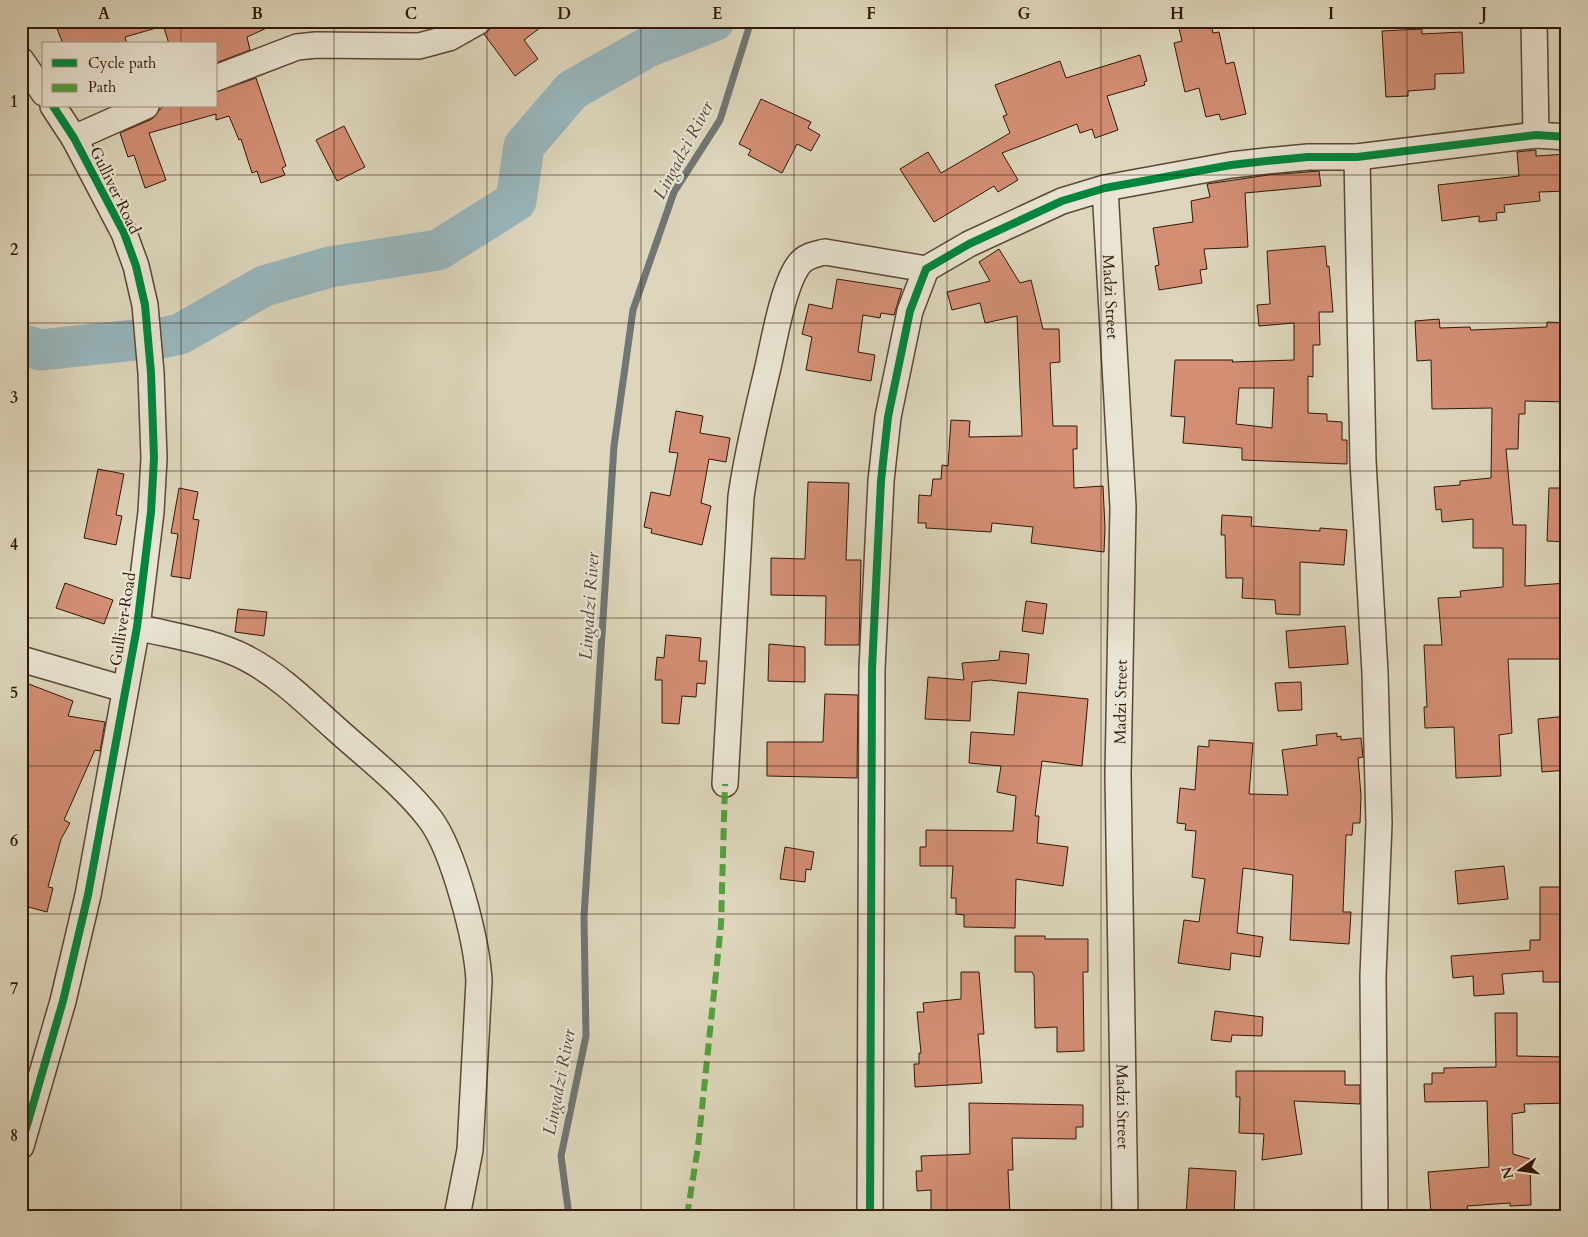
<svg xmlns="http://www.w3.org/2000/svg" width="1588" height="1237" viewBox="0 0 1588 1237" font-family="Cardo,serif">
<rect width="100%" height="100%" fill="#ddd6bc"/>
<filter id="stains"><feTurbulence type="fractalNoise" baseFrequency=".004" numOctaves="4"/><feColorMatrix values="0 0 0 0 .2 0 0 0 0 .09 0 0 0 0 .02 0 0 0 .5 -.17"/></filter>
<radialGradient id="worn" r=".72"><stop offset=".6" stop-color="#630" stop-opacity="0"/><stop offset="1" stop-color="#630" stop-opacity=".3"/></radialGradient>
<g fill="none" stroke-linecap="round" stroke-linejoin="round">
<!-- stream -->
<path stroke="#6f7674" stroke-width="7" d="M569,1216L561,1156L586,1036L584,917L614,446L633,310L674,192L720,120L751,21"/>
<!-- river -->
<path stroke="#98b6bc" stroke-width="41" d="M161,338L180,334L264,286L330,267L438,250L516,201L524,146L572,90L648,47L714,21
M21,344L40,350L135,340"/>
</g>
<!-- building -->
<path fill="#d38e74" stroke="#321707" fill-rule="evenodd" d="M54,21H162L163,26L125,37L127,44H63Z
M162,21H282L247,37L250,50L216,63V44H169Z
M496,21H549L524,40L538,59L515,76L484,34Z
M1205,21H1210L1213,33L1219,32L1226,64L1234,62L1246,114L1221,120L1219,114L1206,117L1199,88L1185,92L1174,43L1182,41L1179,28Z
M1422,29V34L1462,32L1464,73L1435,74V89L1408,91V96L1386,97L1382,31Z
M1140,55L1147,81L1144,82L1145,85L1107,96L1118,130L1095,138L1092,129L1080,133L1077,124L1002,153L1018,180L998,192L994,186L934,222L900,169L928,152L941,173L1010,133L1003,116L1007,115L995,85L1060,61L1066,78Z
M256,78L286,166L282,168L285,175L261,183L257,171L252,173L241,139L239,140L229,116L216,120V114L149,133L166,180L145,188L134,155L128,157L120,133L152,119L163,106H216V92Z
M761,99L811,122L808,128L820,135L811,151L797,144L782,173L748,155L751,150L739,144Z
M344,126L365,167L337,181L316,140Z
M1536,150V156L1567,154V191L1539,192L1540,201L1504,205L1505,212L1496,213L1497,220L1479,222V216L1442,221L1438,185L1519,176L1517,152Z
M1319,171L1321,186L1245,193L1248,247L1204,249L1207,269L1200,270L1202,283L1159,290L1155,266L1159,265L1153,228L1193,222L1191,201L1210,197L1207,184L1268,175Z
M1325,246L1327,267L1329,266L1333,312H1319L1320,345H1313V377L1308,376V413L1327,414V421L1342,422V440H1347V464L1242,460V448L1183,443L1185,417L1171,416L1175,360H1233L1232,362L1294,360V323L1259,326L1257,305L1270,304L1267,251ZM1239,388H1274L1272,428L1236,424Z
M999,249L1020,283L1031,280L1043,329H1059L1060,362L1050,363L1053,426H1077V449H1073L1074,488L1103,486L1105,528L1104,552L1031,543L1033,527L992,523L991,532L926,528V523H918L919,495L931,496L933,479H941L942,465L948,466L951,420L970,421L969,437L1022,436L1017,316L985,323L980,303L952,310L947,292L990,281L979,262Z
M837,279L902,289L894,315L881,313L880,318L863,315L858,352L875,355L871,381L806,370L812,337L802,334L809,304L832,309Z
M1439,319L1440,328L1470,327L1471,330L1547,327V322L1567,323V402L1525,401V414H1519L1518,449H1506L1513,525H1526L1525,586L1567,583V659H1508L1512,733L1499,735L1501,776L1456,778L1454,727L1425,728L1424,707H1427L1424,645H1442L1438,598L1461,597L1460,591L1503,587V548H1473V519L1442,522L1441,509L1436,510L1434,487L1460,485V481L1491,478L1492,408L1432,409L1431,360L1417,361L1415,321Z
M676,411L703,416L700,433L730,438L726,462L709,459L701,503L711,506L702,545L651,533L652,529L644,527L651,492L670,496L678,453L669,452Z
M98,469L124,474L116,515L122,516L116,545L84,538Z
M808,482L849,483L846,560H861L859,645H825L826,596L771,595V558L805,559Z
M179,488L198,492L193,519L199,520L190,579L171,576L178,534L171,533Z
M1549,488H1567V542L1547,541Z
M1222,515L1252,517L1251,526L1320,531V528L1347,530L1344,565L1300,562V615L1276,614L1275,600L1242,598L1243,578H1226L1225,535H1221Z
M65,583L113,600L104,624L56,608Z
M1026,601L1047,604L1043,634L1022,631Z
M238,609L267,612L264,636L235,632Z
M1345,626L1348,664L1289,668L1286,631Z
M666,635L701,638L699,661H707L705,684L697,683L696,697L682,696L679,724L662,723V680H655L657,657L664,658Z
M769,644L805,647V682L768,681Z
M1000,651L1029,654L1026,684L990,680L972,682L970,721L925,719L928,677L964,680L962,663L999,660Z
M21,681L73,701L68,716L105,722L100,751L95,750L64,820L70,823L61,839L48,887L53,888L47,912L21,905V856L29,826L21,821Z
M1301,682L1302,710L1278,711L1275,683Z
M1018,692L1088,699L1082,766L1042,761L1035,816H1039L1037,843L1068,847L1063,886L1016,879L1015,928L964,927V915L956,914V898H951L953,866H920V847H926V830L1013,831L1016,796L997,792L1001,766L969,763L971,732L1014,735Z
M825,694L858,695L857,778L767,776V742H823Z
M1567,716V770L1542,772L1538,719Z
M1337,733V737L1341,736V740L1361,738L1363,757L1358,758L1361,796L1360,823H1353L1352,835H1346L1343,912H1351L1349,944L1290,940L1293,875L1243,868L1237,933L1263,937L1260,957L1231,953L1230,970L1178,963L1184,920L1199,922L1205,879L1192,877L1196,831L1185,830L1186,824L1177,823L1180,788L1195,790L1198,746L1209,747V740L1253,743L1249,794L1288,795L1282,750L1317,745L1316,735Z
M785,847L814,852L811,870L806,869L805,882L780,879Z
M1504,866L1508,899L1458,904L1455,871Z
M1540,887H1567V982H1543V971L1502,974L1504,994L1474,996L1473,976L1453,978L1451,956L1530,950V940H1540Z
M1015,936H1045V939H1088V972H1083L1084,1051L1057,1052V1027L1035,1028L1034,976L1032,972H1015Z
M961,972H979L984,1034H978L982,1083L915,1087L914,1064H919V1053H921L917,1012H924L923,1003L961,999Z
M1215,1011L1263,1017L1262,1036L1232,1035L1231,1042L1211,1040Z
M1495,1013H1517V1056L1567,1057V1103L1524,1104L1525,1112L1512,1114L1513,1154L1530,1159L1531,1205L1510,1206V1203L1467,1206L1468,1211L1431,1214L1428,1172L1489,1167L1487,1101L1425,1102L1424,1084H1432V1073H1444V1068L1496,1067Z
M1236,1071H1345V1085H1360V1104L1294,1101L1302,1154L1262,1160L1264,1134L1239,1133L1240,1097H1236Z
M969,1103L1083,1105V1127H1076V1139L1012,1138L1013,1170H1008L1010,1216H931V1190L917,1191L916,1171H922L921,1156L970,1154Z
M1189,1168L1236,1171L1234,1216H1186Z"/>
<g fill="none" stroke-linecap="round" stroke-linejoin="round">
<!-- minor casing -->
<g stroke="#5d4734" stroke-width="28">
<g id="minor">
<path d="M1534,21L1536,135"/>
<path d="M21,60L44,93"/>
<path d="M216,78L297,47L316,45L419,46L449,38L479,21"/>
<path d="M74,138L146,106"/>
<path d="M1357,157L1363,461L1375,673L1379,823L1373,976L1375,1216"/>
<path id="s1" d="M1105,188L1123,507L1118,775L1125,1216"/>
<path d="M137,627C173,636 213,641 246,658C279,675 307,703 335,728C367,757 403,784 430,819C454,851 477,941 479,981L470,1150L457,1216"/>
<path d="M21,659L124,689"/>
<path d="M725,784L741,497C747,453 758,410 768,367C774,341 784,280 801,262C808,255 817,254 825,252L926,269"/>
<path d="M21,1146L63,1001L88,895L137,627L151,512L154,458L151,373L145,305L136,266L124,233L74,138L53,106"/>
<path d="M870,1216L872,669L881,481L888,417L910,311L926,269L969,244L1062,201L1105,188L1231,165L1266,161L1308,157H1357L1536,135L1567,137"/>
</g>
</g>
<!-- minor -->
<use href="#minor" stroke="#e9e4d3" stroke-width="25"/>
<!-- quiet -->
<path stroke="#52a13d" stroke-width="6" stroke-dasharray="12 6" stroke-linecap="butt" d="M687,1216L698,1147L721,925L725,784"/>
<!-- cycleway casing -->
<g stroke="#e9e4d3" stroke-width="11">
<path id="cycleway" d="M21,1146L63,1001L88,895L137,627L151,512L154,458L151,373L145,305L136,266L124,233L74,138L53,106
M870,1216L872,669L881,481L888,417L910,311L926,269L969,244L1062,201L1105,188L1231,165L1266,161L1308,157H1357L1536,135L1567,137"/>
</g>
<!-- cycleway -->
<use href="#cycleway" stroke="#00873e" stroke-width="8"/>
</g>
<!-- grid -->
<path fill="none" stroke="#321707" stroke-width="1" stroke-opacity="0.55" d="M181,21V44M334,21V1216M487,21V1216M641,21V1216M794,21V1216M947,21V1216M1101,21V1216M1254,21V1216M1407,21V1216M181,106V1216M21,175H1567M21,323H1567M21,471H1567M21,618H1567M21,766H1567M21,914H1567M21,1062H1567"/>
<g text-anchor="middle" stroke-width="4.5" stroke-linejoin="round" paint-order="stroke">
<!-- street labels -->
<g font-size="16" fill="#321707" stroke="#e9e4d3">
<text transform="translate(116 190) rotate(64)" y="6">Gulliver Road</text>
<text dy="6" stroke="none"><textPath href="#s1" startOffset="109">Madzi Street</textPath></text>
<text transform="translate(122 619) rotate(-81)" y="6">Gulliver Road</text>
<text transform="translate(1120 702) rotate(-89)" y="6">Madzi Street</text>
<text dy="6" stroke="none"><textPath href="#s1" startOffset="919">Madzi Street</textPath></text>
</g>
<!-- water labels -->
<g font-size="18" font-style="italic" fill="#51473d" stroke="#e9e4d3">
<text transform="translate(683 150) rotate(-62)" y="6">Lingadzi River</text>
<text transform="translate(589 606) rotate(-86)" y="6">Lingadzi River</text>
<text transform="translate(559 1082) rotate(-79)" y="6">Lingadzi River</text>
</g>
</g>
<!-- margin -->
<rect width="1588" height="1237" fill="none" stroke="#ddd6bc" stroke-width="55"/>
<!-- legend -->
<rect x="42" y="42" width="175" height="65" fill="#e9e4d3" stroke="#a09281"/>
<rect x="52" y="59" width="25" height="8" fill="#00873e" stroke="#a09281"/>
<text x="88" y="68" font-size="15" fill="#321707">Cycle path</text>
<rect x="52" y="84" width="25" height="8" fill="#52a13d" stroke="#a09281"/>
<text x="88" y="92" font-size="15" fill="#321707">Path</text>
<!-- north arrow -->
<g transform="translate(1520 1170) rotate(257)" stroke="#e9e4d3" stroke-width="4" paint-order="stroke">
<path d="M0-4L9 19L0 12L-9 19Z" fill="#321707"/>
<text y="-8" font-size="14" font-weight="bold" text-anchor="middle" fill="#321707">N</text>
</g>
<rect x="28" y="28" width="1532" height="1182" fill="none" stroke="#321707" stroke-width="2"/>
<g font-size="16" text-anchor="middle" font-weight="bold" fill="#321707">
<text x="104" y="19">A</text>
<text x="257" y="19">B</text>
<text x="411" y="19">C</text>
<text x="564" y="19">D</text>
<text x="717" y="19">E</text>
<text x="871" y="19">F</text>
<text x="1024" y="19">G</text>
<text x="1177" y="19">H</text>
<text x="1331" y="19">I</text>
<text x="1484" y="19">J</text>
<text x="14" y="107">1</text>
<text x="14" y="255">2</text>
<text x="14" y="403">3</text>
<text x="14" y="550">4</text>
<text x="14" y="698">5</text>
<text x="14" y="846">6</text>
<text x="14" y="994">7</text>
<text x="14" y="1141">8</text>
</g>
<rect width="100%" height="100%" filter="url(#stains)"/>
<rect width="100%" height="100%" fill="url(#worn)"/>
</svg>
